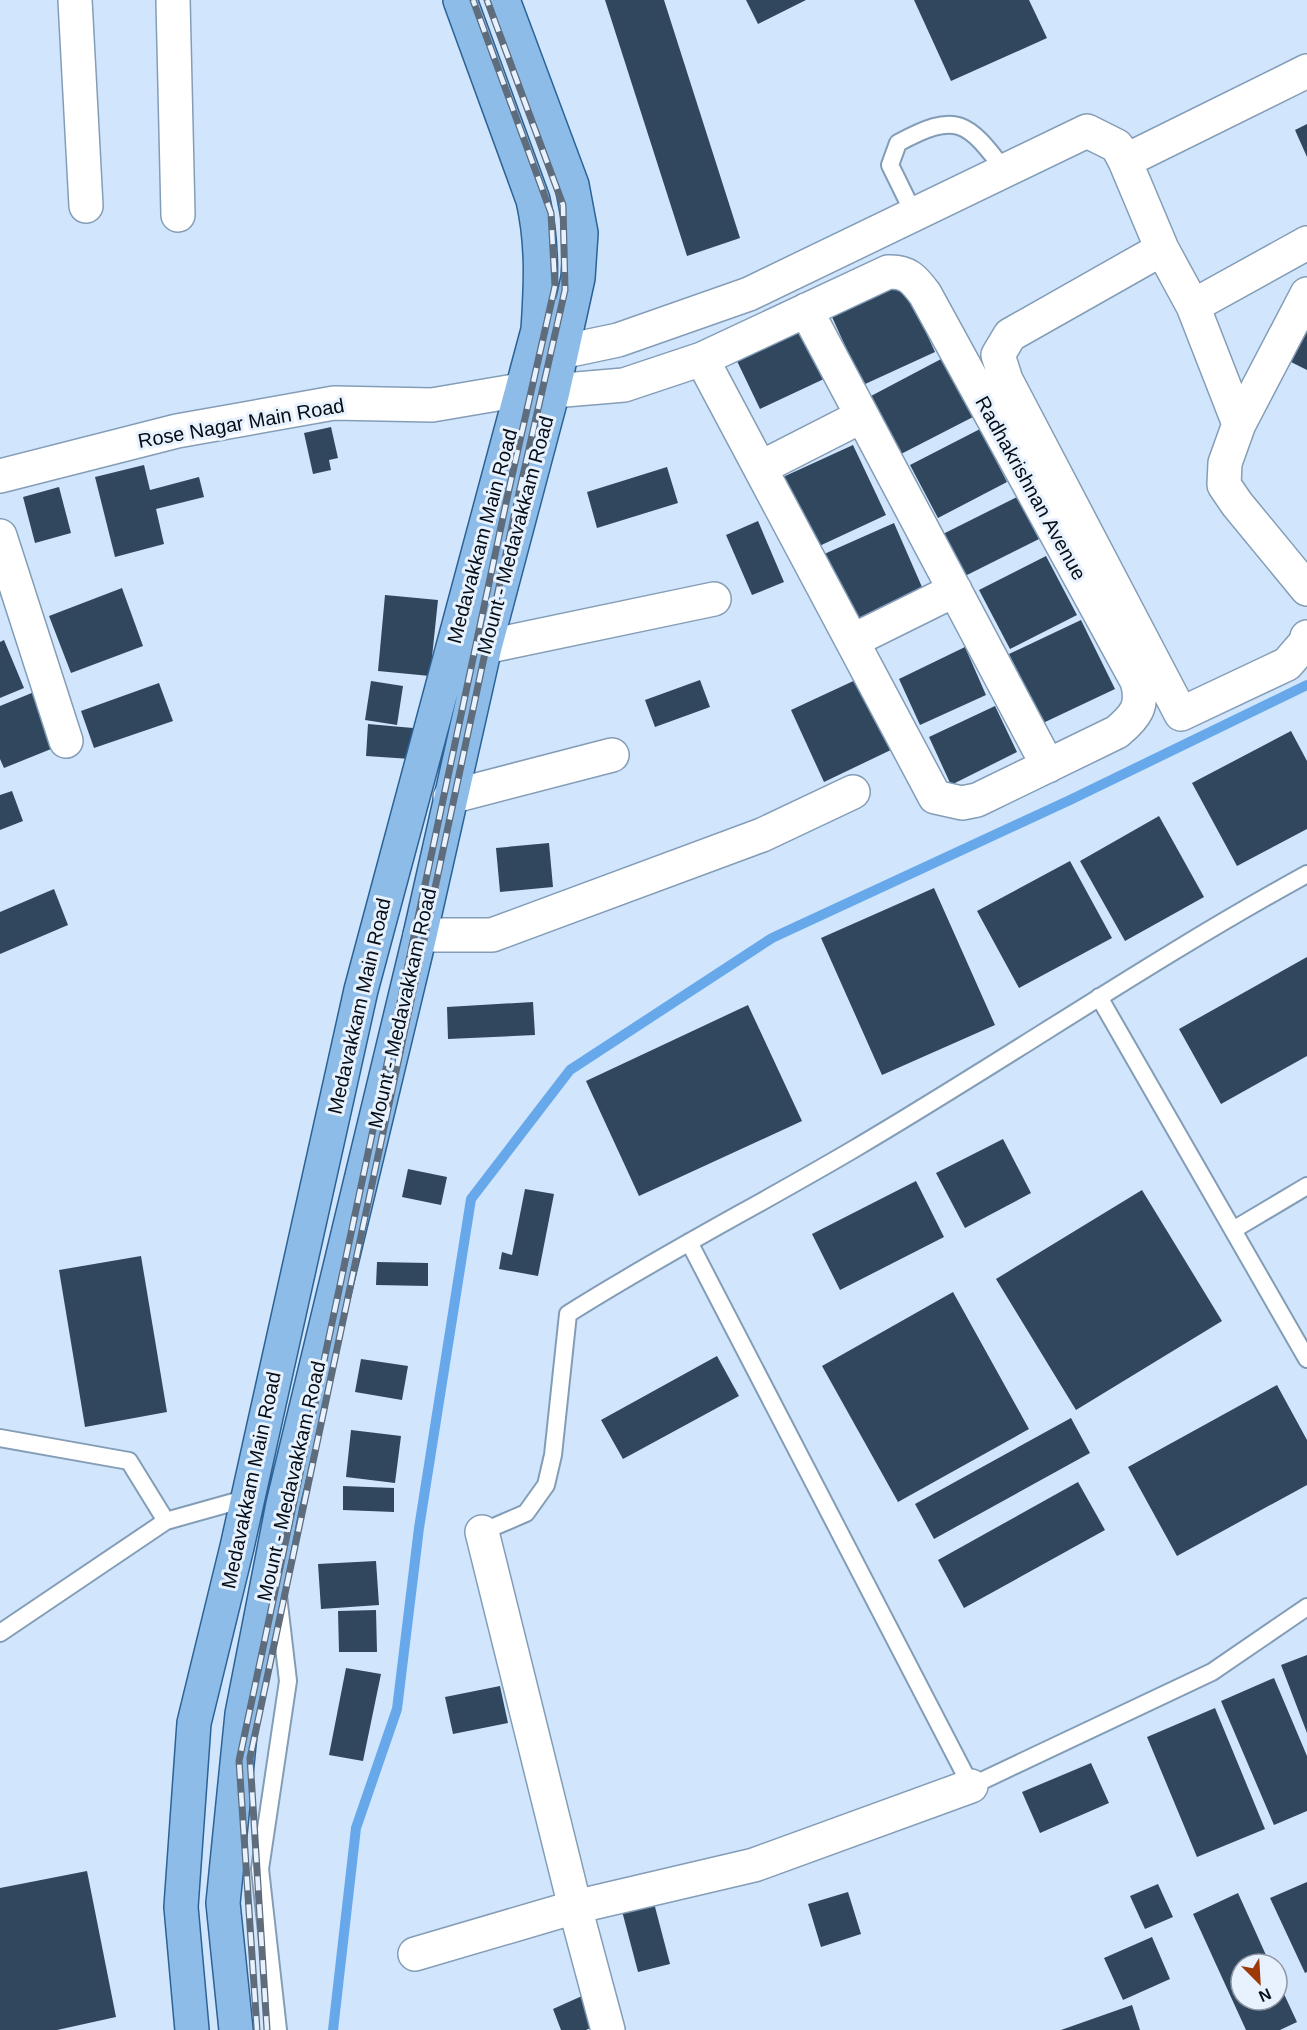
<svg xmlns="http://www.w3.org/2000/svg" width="1307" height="2030" viewBox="0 0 1307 2030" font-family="Helvetica,sans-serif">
<rect width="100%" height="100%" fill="#d1e6fd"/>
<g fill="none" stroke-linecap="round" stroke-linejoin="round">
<!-- stream -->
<path stroke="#67a8eb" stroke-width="10" d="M333,2030L356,1828L397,1709L419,1528L471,1199L570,1070L772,938L1070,800L1307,685"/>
</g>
<!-- building -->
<path fill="#31475e" d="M605,0H664L740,238L687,256Z
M746,0H806L758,24Z
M914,0H1029L1047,38L951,81Z
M1307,124V157L1295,130Z
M904,284L935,352L863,385L832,317Z
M1307,322V370L1289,361Z
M802,328L826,378L760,409L736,359Z
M943,358L973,417L901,454L871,396Z
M331,427L338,458L329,460L331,470L313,474L304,433Z
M980,429L1007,482L938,518L910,465Z
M853,445L886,515L815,548L783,477Z
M144,465L150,490L199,477L204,497L156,509L164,544L115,557L95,477Z
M667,467L678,503L597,528L587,492Z
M59,487L71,533L35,543L23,497Z
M1017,497L1039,539L965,576L943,534Z
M758,521L784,582L752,595L726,535Z
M894,523L922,587L851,622L822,555Z
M1046,556L1077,615L1010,649L979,590Z
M122,588L143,646L71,673L49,616Z
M385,595L438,600L430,676L378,671Z
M1081,620L1115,689L1043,723L1009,654Z
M4,640L24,688L0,698V642Z
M965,647L986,695L920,725L899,679Z
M862,677L895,748L824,782L791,710Z
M700,680L710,707L655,727L645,700Z
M371,681L403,686L397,725L365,720Z
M159,683L173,721L94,748L81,711Z
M39,690L61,745L4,768L0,759V706Z
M995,706L1017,752L951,785L929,737Z
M368,724L413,728L411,759L366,756Z
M1291,731L1307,761V829L1237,866L1192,783Z
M12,791L23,821L0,830V795Z
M1159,816L1204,897L1125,941L1080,861Z
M549,843L553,887L500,892L496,848Z
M1070,861L1112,938L1019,988L977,911Z
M934,888L995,1025L882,1075L821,938Z
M54,889L68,925L0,954V912Z
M1307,957V1056L1221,1104L1179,1029Z
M533,1002L535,1035L448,1039L447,1007Z
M748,1005L802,1121L639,1196L586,1081Z
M1003,1139L1031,1193L965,1228L936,1173Z
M408,1169L447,1177L441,1205L402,1197Z
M916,1181L944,1237L840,1290L812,1234Z
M525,1189L554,1194L538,1276L499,1269L502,1252L512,1255Z
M1142,1190L1222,1321L1076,1410L996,1279Z
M141,1256L167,1412L85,1427L59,1270Z
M377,1262L428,1263V1286L376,1285Z
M953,1292L1029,1429L898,1502L822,1366Z
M717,1356L739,1396L623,1459L601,1420Z
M361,1359L408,1366L402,1400L355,1392Z
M1277,1385L1307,1440V1485L1177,1556L1128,1467Z
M1071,1418L1090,1453L934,1539L915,1504Z
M351,1430L401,1436L395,1483L346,1477Z
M1078,1482L1105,1530L964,1608L938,1560Z
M343,1486L394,1488V1512L343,1510Z
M376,1561L379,1605L321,1609L318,1564Z
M376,1610L377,1652H339L338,1611Z
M1307,1655V1733L1281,1665Z
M346,1668L381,1674L363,1761L329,1755Z
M1274,1678L1307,1756V1811L1274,1825L1221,1701Z
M500,1686L508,1723L453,1734L445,1697Z
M1215,1708L1265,1829L1197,1857L1147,1737Z
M1091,1763L1109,1803L1040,1833L1022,1792Z
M87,1871L116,2017L57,2030H0V1888Z
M1307,1882V1972L1305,1973L1270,1898Z
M1158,1884L1173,1917L1145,1929L1130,1896Z
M848,1892L861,1934L821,1947L808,1904Z
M1238,1893L1270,1964H1241V2000H1277V1979L1297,2022L1280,2030H1246L1193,1914Z
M654,1903L670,1964L638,1972L622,1911Z
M1152,1937L1170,1979L1123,2000L1104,1958Z
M582,1996L595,2026L586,2030H561L553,2009Z
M1132,2005L1140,2030H1061Z"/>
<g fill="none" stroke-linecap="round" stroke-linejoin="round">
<!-- service casing -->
<g stroke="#849db7" stroke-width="20">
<path id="service" d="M914,214L890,165L898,143C957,111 967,121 1005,171
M1099,997L1307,1359
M1233,1230L1307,1186
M689,1242L971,1786L1212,1672L1307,1607
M0,1438L129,1461L166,1521
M482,1532L526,1513L546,1485L553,1455L568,1314C661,1255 759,1205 854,1149C1007,1059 1152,959 1307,874
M277,1587L288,1681L260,1869L278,2030
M0,1633L166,1521L248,1498"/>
</g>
<!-- minor casing -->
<g stroke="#849db7" stroke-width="36">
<path id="minor" d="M75,0L86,206
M173,0L178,215
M1307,71L1125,161L1162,249L1193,306L1307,243
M1162,249L1010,335L998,355L1006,380L1181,714L1287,664L1306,642L1307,637
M1307,294L1239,424L1225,463L1224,485L1237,504L1307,589
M1193,306L1239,424
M806,310L1048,766
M561,352L618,340L749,294L1087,131L1117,146L1125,161
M760,468L862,416
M0,476L177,431L334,403L432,405L521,390L553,391L624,385L702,359L888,272C907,271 914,279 925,294L1137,681C1144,706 1136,716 1117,732L977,800L962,803L935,797L702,359
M0,536L66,741
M852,641L955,590
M485,647L714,599
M450,797L612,755
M420,935H492L762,835L853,792
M482,1532L575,1907L608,2030
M415,1954L575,1907L754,1865L971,1786"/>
</g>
<!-- primary casing -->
<g stroke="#2c6296" stroke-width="36">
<path id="primary" d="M192,2030L181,1907L194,1723L237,1547L361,990L538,330C541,285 543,244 533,200L460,0
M236,2030L223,1903L242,1714L283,1504L420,935L485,647L553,391L578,278L581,233L572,185L503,0"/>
</g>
<!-- service -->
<use href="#service" stroke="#fff" stroke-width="16"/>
<!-- minor -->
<use href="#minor" stroke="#fff" stroke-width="33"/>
<!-- primary -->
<use href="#primary" stroke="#8dbce9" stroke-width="33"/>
<!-- rail casing -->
<g stroke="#5e6c7c" stroke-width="7">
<path id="rail" d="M257,2030L239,1761L509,489L555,286L551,213L473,0
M267,2030L250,1758L519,493L565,290L563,205L487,0"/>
</g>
<!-- rail -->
<use href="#rail" stroke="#e8f2fe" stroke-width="4.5" stroke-dasharray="14" stroke-linecap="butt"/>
</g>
<g text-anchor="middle" stroke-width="6" stroke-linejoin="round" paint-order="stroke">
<!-- street labels -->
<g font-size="20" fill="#050d17" stroke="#e8f2fe">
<text transform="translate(241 423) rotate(-10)" y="7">Rose Nagar Main Road</text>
<text transform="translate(1031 488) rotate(61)" y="7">Radhakrishnan Avenue</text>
<text transform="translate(515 535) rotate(-75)" y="7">Mount - Medavakkam Road</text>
<text transform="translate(482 536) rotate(-75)" y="7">Medavakkam Main Road</text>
<text transform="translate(359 1006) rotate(-77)" y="7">Medavakkam Main Road</text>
<text transform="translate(402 1008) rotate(-77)" y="7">Mount - Medavakkam Road</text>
<text transform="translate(251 1480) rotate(-78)" y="7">Medavakkam Main Road</text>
<text transform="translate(291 1481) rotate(-77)" y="7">Mount - Medavakkam Road</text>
</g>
</g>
<!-- north arrow -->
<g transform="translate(1259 1982) rotate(156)"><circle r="28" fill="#e8f2fe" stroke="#8d96a2" stroke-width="1.5"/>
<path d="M0-4.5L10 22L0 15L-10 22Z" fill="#9d3809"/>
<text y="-9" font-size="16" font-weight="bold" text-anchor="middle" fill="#050d17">N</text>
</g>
</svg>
